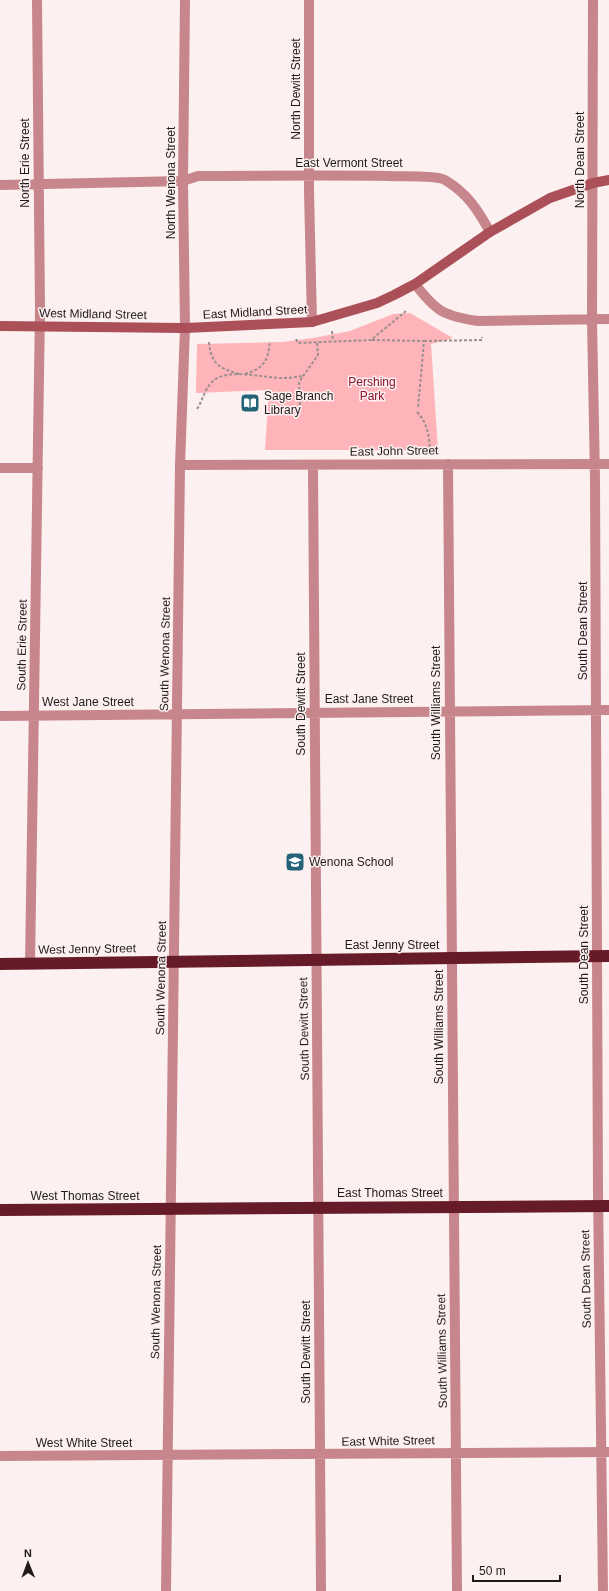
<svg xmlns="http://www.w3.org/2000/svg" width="609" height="1591" viewBox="0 0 609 1591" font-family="Arial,sans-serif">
<rect width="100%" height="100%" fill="#fdf0f0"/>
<!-- green -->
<path fill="#feb4b9" d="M410,313L453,338L431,344L438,450H265L269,390L196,393L197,344L283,342L313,338L350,331L393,314Z"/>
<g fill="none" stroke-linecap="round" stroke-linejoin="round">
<!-- path -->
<path stroke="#9a8f8f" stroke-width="2" stroke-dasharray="3 2" stroke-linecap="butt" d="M332,331L333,341
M296,339L298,343L371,340L406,311
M372,340L424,341L418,408
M424,341L482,340V337
M209,342C211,364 219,368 239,374
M245,374C265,368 268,360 270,341
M300,405L299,382L318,355L317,342
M197,409C203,400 204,390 212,382C227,367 263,378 282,378C289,378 296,377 303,376
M417,412C427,422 429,435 430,449"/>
<!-- street -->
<path stroke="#c7868b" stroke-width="10" d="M309,0V191L312,322
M593,0L592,320L595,478L598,1192L603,1591
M0,185L183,181L198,176C262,176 326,175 390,176C402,177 436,175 445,180C467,193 478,210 490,232
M415,284C436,311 443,316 478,321L609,319
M448,464L457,1591
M180,465L609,464
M313,466L321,1591
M0,468H38
M0,716L609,710
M30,964L40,310L37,0
M0,1456L609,1452
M166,1591L180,465L185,328L183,181L185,0"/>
<!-- secondary -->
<path stroke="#ab4f59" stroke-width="10" d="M0,326L185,328L312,322L377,303L394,295L415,284L490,232L550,198L593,183L609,180"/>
<!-- highway -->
<path stroke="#661b28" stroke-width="12" d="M0,964L609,956
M0,1210L609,1206"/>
</g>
<!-- icons -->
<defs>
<g id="library-square" transform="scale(1)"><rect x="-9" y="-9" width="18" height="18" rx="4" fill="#246278" stroke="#fdf0f0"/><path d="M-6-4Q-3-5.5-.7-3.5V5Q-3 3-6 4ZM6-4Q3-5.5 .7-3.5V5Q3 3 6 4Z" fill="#fff"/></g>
<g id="school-square" transform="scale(1)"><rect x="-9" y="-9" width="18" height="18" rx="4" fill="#246278" stroke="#fdf0f0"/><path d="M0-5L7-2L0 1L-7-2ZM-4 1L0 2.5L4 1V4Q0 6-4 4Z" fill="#fff"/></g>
</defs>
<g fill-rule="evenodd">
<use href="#library-square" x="250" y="403"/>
<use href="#school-square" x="295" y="862"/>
</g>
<g text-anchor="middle" stroke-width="3" stroke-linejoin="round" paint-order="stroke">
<!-- street labels -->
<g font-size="12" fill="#211a1a" stroke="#fdf0f0">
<text transform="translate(296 89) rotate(-90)" y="4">North Dewitt Street</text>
<text transform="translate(580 160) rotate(-90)" y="4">North Dean Street</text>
<text transform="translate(25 163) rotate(-90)" y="4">North Erie Street</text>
<text x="349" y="167">East Vermont Street</text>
<text transform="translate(171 183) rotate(-90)" y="4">North Wenona Street</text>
<text transform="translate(255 312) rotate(-3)" y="4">East Midland Street</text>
<text transform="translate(93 314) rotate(1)" y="4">West Midland Street</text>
<text transform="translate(394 451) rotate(-1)" y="4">East John Street</text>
<text transform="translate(583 631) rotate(-90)" y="4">South Dean Street</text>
<text transform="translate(22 645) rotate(-89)" y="4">South Erie Street</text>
<text transform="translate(165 654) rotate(-89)" y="4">South Wenona Street</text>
<text x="369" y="703">East Jane Street</text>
<text x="88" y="706">West Jane Street</text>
<text transform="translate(436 703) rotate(-90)" y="4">South Williams Street</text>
<text transform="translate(301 704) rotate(-90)" y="4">South Dewitt Street</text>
<text x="392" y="949">East Jenny Street</text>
<text transform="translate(87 949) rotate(-1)" y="4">West Jenny Street</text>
<text transform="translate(584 955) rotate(-90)" y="4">South Dean Street</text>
<text transform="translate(161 978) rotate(-89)" y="4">South Wenona Street</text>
<text transform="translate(439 1027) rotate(-90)" y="4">South Williams Street</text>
<text transform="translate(304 1029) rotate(-91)" y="4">South Dewitt Street</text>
<text x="390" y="1197">East Thomas Street</text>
<text x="85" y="1200">West Thomas Street</text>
<text transform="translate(586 1279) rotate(-91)" y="4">South Dean Street</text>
<text transform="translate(156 1302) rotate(-89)" y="4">South Wenona Street</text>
<text transform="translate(442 1351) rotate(-91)" y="4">South Williams Street</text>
<text transform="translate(306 1352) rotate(-90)" y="4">South Dewitt Street</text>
<text transform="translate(388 1441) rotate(-1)" y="4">East White Street</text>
<text x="84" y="1447">West White Street</text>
</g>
<!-- park labels -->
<g font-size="12" fill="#89142f" stroke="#fdf0f0">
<text x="372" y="386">Pershing<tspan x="372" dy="14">Park</tspan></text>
</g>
<!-- poi labels -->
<g font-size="12" fill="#211a1a" stroke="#fdf0f0" text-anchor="start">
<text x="264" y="400">Sage Branch<tspan x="264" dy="14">Library</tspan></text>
<text x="309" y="866">Wenona School</text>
</g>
</g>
<!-- north arrow -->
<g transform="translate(28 1563) rotate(359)" stroke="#fdf0f0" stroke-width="3" paint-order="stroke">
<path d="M0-3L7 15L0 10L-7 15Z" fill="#211a1a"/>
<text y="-6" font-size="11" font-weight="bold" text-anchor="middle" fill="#211a1a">N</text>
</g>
<!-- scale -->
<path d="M473 1575v6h87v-6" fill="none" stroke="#211a1a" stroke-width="2"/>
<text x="479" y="1575" font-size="12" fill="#211a1a" stroke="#fdf0f0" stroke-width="3" paint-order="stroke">50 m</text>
</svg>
